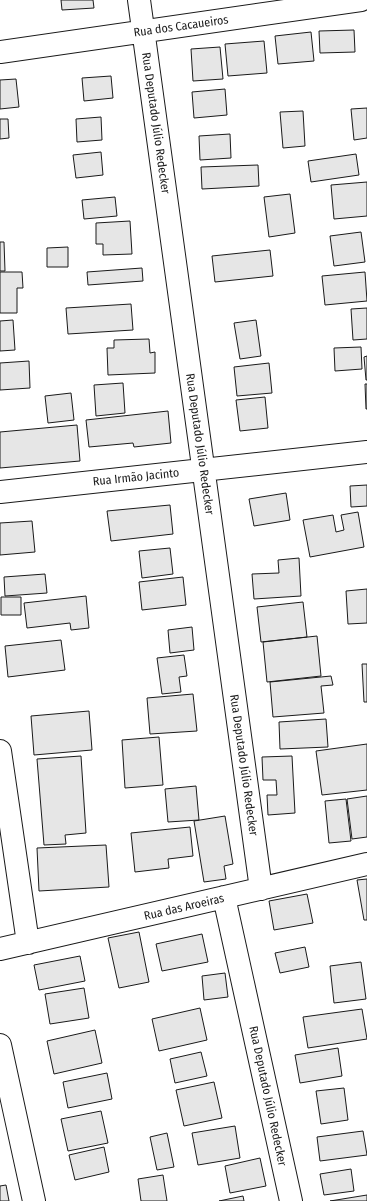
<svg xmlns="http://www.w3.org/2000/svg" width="367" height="1201" viewBox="0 0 367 1201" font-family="'Fira Sans Condensed',sans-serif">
<rect width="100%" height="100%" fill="#fff"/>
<!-- building -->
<path fill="#e6e6e6" stroke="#1a1a1a" d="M61,0H93L94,8L62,10Z
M354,30L355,52L320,53L319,31Z
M311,32L314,61L278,64L275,36Z
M264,41L267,73L228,76L225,44Z
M220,47L223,79L193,81L191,49Z
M111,76L113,98L84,101L82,78Z
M16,79L19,107L0,109V80Z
M225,89L227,115L194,118L192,92Z
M367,108V138L354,140L351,109Z
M303,111L305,146L283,148L280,112Z
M101,117L102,140L77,142L76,119Z
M0,119H8L9,138L0,139Z
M230,134L231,158L200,160L199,136Z
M101,152L103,175L76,178L73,155Z
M356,154L359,175L311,182L308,161Z
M258,165L259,186L202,189L201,167Z
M367,182V216L334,219L331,185Z
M290,194L295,233L269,237L264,197Z
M115,197L117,216L84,219L82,200Z
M130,221L132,254L103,255V244H96V223Z
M361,232L365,262L334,266L330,236Z
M0,242H4L5,271H0Z
M68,247V267H47V248Z
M270,250L273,276L215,282L212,256Z
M142,268L143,281L88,285L87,272Z
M0,272H22L23,288H17V313H0Z
M365,272L367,301L325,305L322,276Z
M131,304L133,330L68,334L66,308Z
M367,308V339L353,340L351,309Z
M13,320L15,350L0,351V321Z
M256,320L261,356L240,359L234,323Z
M149,339L150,353L155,352V373L108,375L107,348H114V340Z
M361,347L362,369L335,371L334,348Z
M367,356V380H366L364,357Z
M29,361L30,388L0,390V363Z
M269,363L272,393L237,396L234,367Z
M123,383L125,413L96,416L94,385Z
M365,384H367V409H366Z
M71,393L74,420L48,423L45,396Z
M265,397L268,428L240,431L236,400Z
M168,411L171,443L134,447L133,443L89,447L86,420Z
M77,425L80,461L0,468V432Z
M367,485V506L351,507L350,486Z
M286,493L290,520L254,526L249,499Z
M170,505L173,534L111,541L107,511Z
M358,512L364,547L310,557L303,520L333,515L336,532L344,530L341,515Z
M32,521L35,552L0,555V523Z
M170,548L173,574L142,578L139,551Z
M299,558L301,596L254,599L252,574L279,573L278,560Z
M45,574L47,593L5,596L4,577Z
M183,577L186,605L142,610L139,582Z
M367,589V623L348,624L346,591Z
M86,596L89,628L71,630L70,623L27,628L24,603Z
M1,597H21V615H1Z
M303,602L307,637L261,642L257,607Z
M192,627L194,650L170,653L168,630Z
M317,636L321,676L267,682L263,642Z
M61,640L65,670L8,677L5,646Z
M184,655L187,676L179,677L181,692L162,694L157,658Z
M362,664H367V702H364Z
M331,676L333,685L321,686L324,713L273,717L270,682Z
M193,694L197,731L150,734L147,698Z
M89,711L92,750L34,755L31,716Z
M326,719L328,747L280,749L279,722Z
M159,737L163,785L125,788L122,740Z
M367,744V790L322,795L316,751Z
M81,756L86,833L65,835L66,844L44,845L37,759Z
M292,756L295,813L268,815L267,795H277L276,780H263L262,757Z
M196,786L199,820L168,822L165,789Z
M367,796V837L352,839L347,799Z
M346,799L351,841L329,843L325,801Z
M225,816L233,864L224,866L226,879L204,882L194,821Z
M190,827L193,856L168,859L169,868L135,872L131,833Z
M106,845L109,887L39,891L37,848Z
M367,879V920H364L357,880Z
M307,894L313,923L274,930L269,901Z
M139,932L149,982L119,988L108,938Z
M202,934L208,962L162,971L156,944Z
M305,947L309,967L280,973L275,953Z
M80,956L85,981L39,990L34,965Z
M361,962L366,999L334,1003L330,966Z
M225,973L228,997L204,1000L202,976Z
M84,988L89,1018L50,1024L45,994Z
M200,1008L207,1040L159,1051L152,1019Z
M362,1009L367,1039L308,1048L303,1017Z
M95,1030L102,1063L54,1074L47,1041Z
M338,1048L342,1076L300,1083L295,1055Z
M201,1052L207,1076L175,1083L170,1059Z
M107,1073L112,1099L68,1108L63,1082Z
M214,1082L222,1118L184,1126L176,1090Z
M344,1088L348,1120L321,1124L316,1091Z
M101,1111L108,1143L68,1151L61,1119Z
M235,1126L240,1158L198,1165L192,1133Z
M363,1131L367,1155L320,1161L317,1137Z
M167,1133L174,1167L157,1170L150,1137Z
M104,1147L109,1172L75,1180L69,1155Z
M260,1158L266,1186L230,1193L225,1166Z
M351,1169L354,1191L324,1195L320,1174Z
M163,1175L167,1201H141L138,1179Z
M6,1185L9,1201H0V1186Z
M367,1195V1201H330Z
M243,1196L244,1201H219Z"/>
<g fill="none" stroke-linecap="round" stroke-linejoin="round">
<!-- street casing -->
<g stroke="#1a1a1a" stroke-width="24">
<path id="street" d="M139,0L261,889
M0,52L361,0
M0,492L367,452
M0,751L28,943
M224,897L291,1201
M0,949L367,864
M0,1045L34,1201"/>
</g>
<!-- street -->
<use href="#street" stroke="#fff" stroke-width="22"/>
</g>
<g text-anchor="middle" stroke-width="3" stroke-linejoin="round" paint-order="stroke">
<!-- street labels -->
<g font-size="12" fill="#1a1a1a" stroke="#fff">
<text transform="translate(181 26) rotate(-8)" y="4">Rua dos Cacaueiros</text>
<text transform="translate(156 123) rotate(82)" y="4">Rua Deputado Júlio Redecker</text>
<text transform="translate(200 444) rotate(82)" y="4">Rua Deputado Júlio Redecker</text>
<text transform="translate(136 477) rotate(-6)" y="4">Rua Irmão Jacinto</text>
<text transform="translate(244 765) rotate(82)" y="4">Rua Deputado Júlio Redecker</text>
<text transform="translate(184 907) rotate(-13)" y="4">Rua das Aroeiras</text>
<text transform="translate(268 1096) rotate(78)" y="4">Rua Deputado Júlio Redecker</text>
</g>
</g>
</svg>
